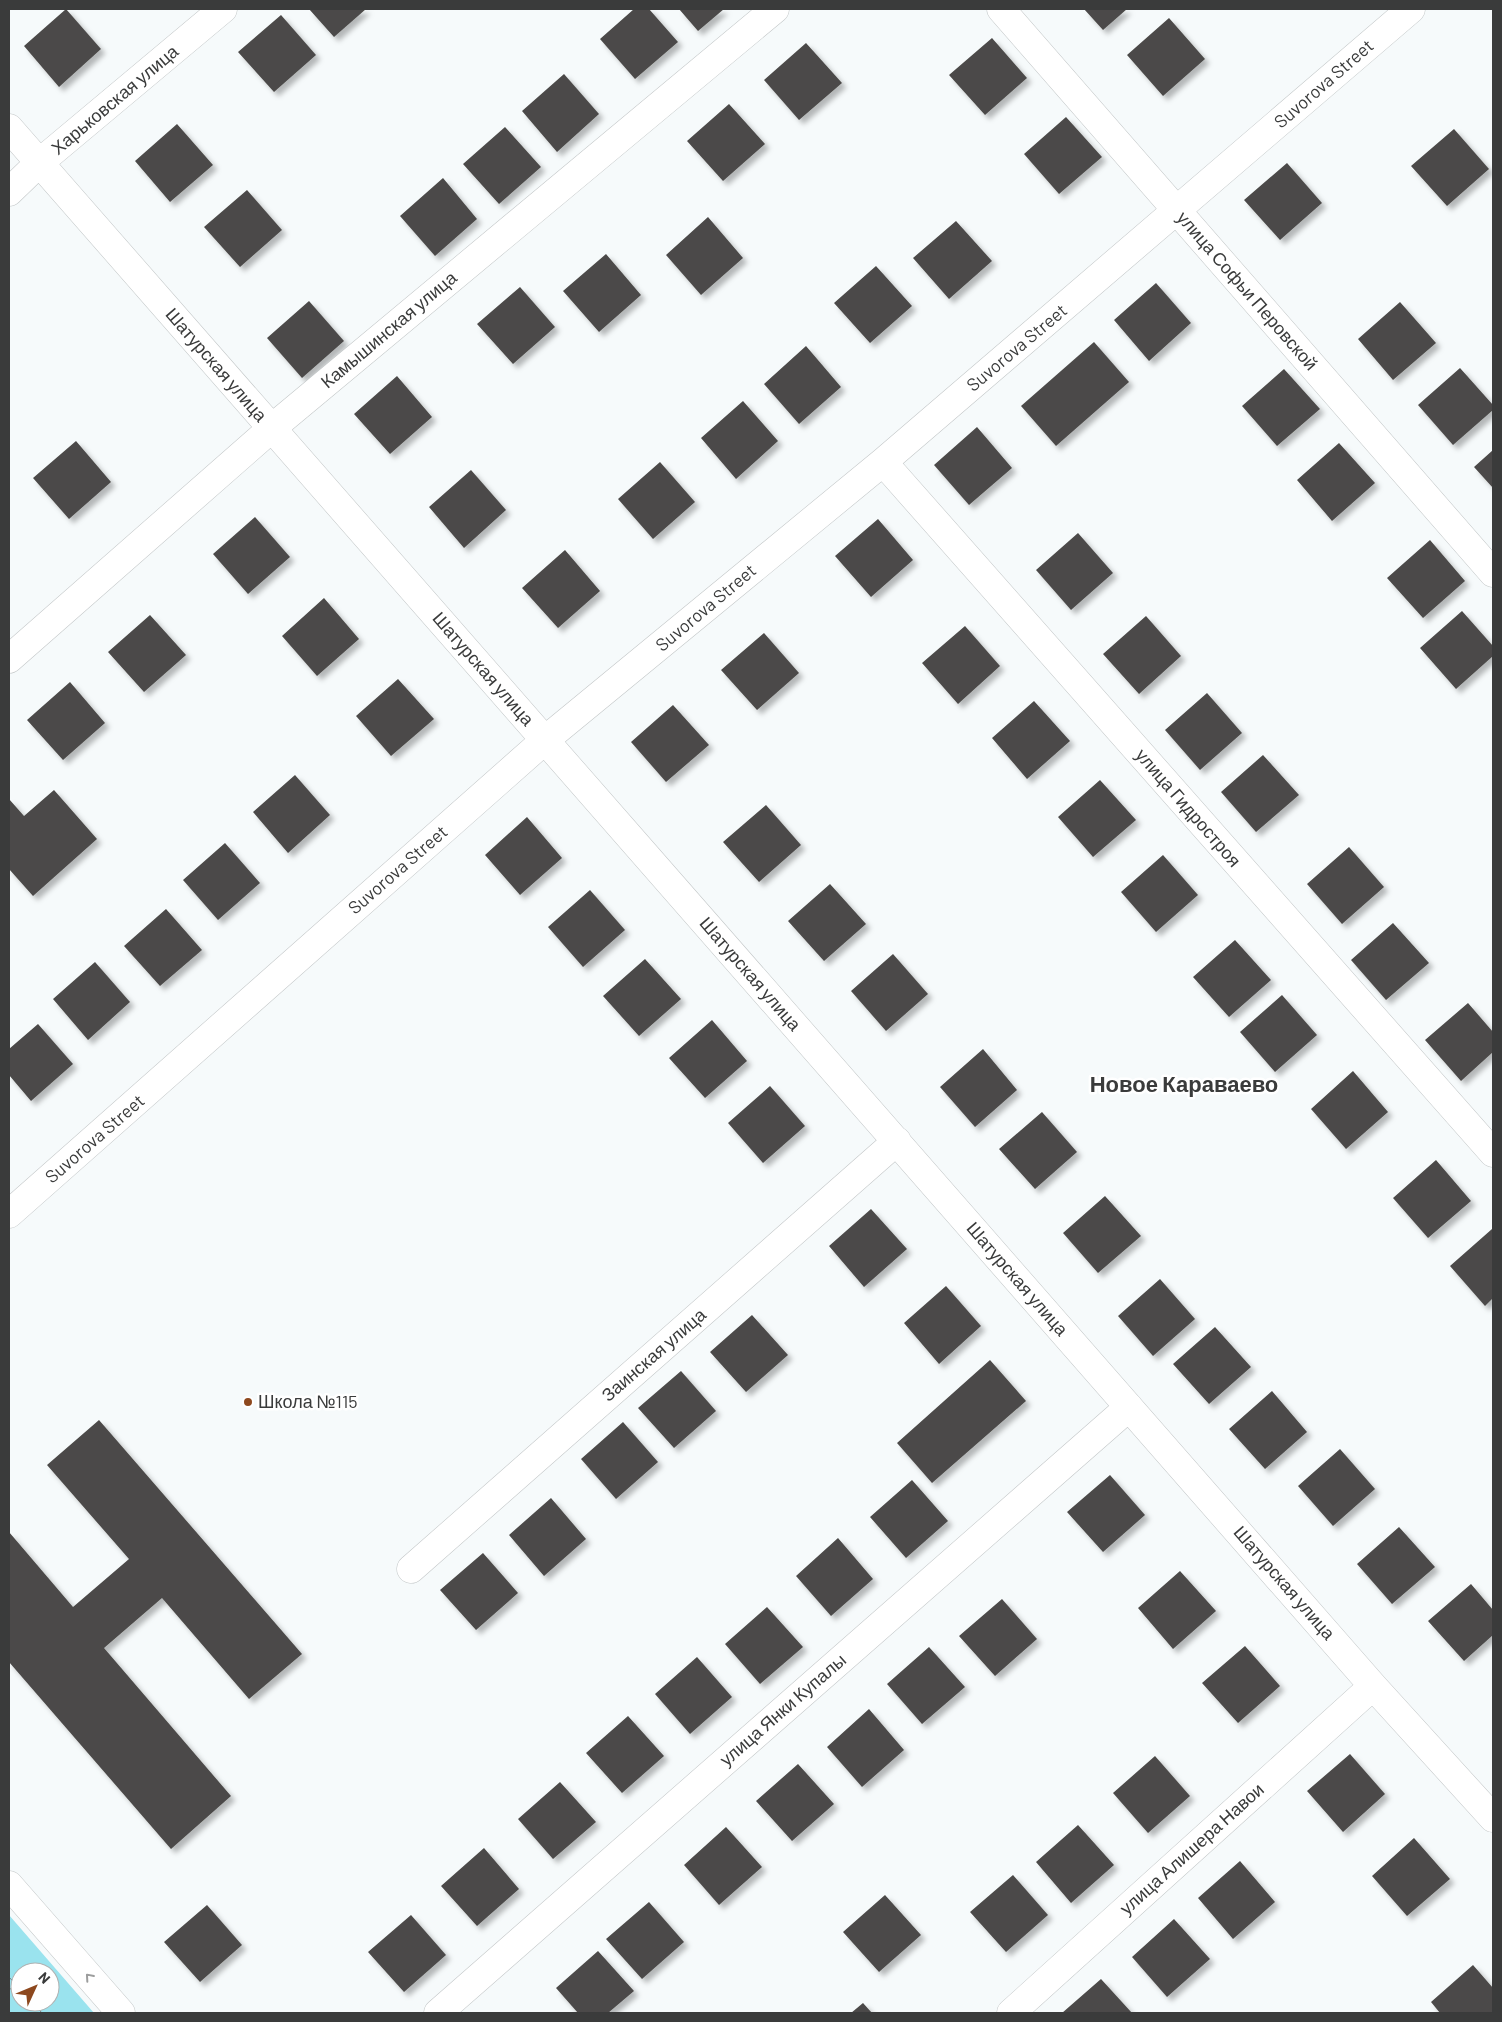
<svg xmlns="http://www.w3.org/2000/svg" width="1502" height="2022" viewBox="0 0 1502 2022" font-family="Barlow,sans-serif">
<defs>
<filter id="shadow"><feDropShadow dx="4.5" dy="4.5" stdDeviation="2.5" flood-color="#0004"/></filter>
</defs>
<rect width="100%" height="100%" fill="#f6fafb"/>
<!-- green -->
<path fill="#9ae3ee" fill-rule="evenodd" d="M9,1915L94,2013H9ZM20,1972H50V2002H20Z"/>
<!-- building -->
<path fill="#4c4a48" filter="url(#shadow)" d="M66,9L101,49L59,87L24,46Z
M309,9H366L334,37Z
M634,9H649L678,42L635,79L600,39Z
M679,9H724L698,31Z
M1084,9H1127L1103,30Z
M281,15L316,55L274,92L238,52Z
M1169,18L1205,59L1163,96L1127,55Z
M992,38L1027,78L985,115L949,75Z
M806,43L842,83L799,120L764,80Z
M564,74L599,114L557,152L522,111Z
M729,104L765,144L723,181L687,141Z
M1066,117L1102,157L1059,194L1024,154Z
M177,124L213,165L170,202L135,161Z
M505,127L541,167L499,204L463,164Z
M1454,129L1489,169L1447,206L1411,166Z
M1287,163L1322,203L1280,240L1244,200Z
M443,178L477,219L435,256L400,216Z
M247,190L282,230L240,267L204,227Z
M708,217L743,258L701,295L666,255Z
M956,221L992,261L949,299L913,258Z
M606,254L641,295L599,332L563,291Z
M876,266L912,306L870,343L834,303Z
M1156,283L1191,323L1149,361L1114,320Z
M520,287L555,327L513,364L477,324Z
M309,301L344,341L302,378L267,338Z
M1400,302L1436,343L1393,380L1358,339Z
M1094,342L1129,382L1056,446L1021,406Z
M806,346L841,387L799,424L764,384Z
M1460,368L1493,405V410L1453,445L1418,405Z
M1284,369L1320,409L1277,446L1242,406Z
M397,376L432,417L390,454L354,414Z
M743,401L778,441L736,479L701,438Z
M977,427L1012,468L969,505L934,465Z
M76,441L111,482L69,519L33,478Z
M1339,443L1375,483L1332,521L1297,480Z
M1493,450V488L1474,467Z
M660,462L695,502L653,539L618,499Z
M471,470L506,510L464,548L429,507Z
M255,517L290,557L248,594L213,554Z
M878,519L913,560L871,597L835,556Z
M1078,533L1113,573L1071,610L1036,570Z
M1430,540L1465,581L1423,618L1387,578Z
M565,550L600,591L558,628L522,588Z
M324,598L359,639L317,676L282,636Z
M1462,611L1493,646V656L1456,689L1420,648Z
M150,615L186,655L144,692L108,652Z
M1146,616L1181,656L1139,694L1103,654Z
M965,626L1000,666L958,704L922,663Z
M764,633L799,673L757,710L721,670Z
M398,679L434,719L391,756L356,716Z
M70,682L105,723L63,760L27,720Z
M1207,693L1242,733L1200,770L1165,730Z
M1034,701L1070,741L1027,779L992,738Z
M673,705L709,745L666,782L631,742Z
M1263,755L1299,795L1256,832L1221,792Z
M295,775L330,815L288,853L253,812Z
M1100,780L1136,820L1093,857L1058,817Z
M54,790L97,839L33,896L9,869V799L24,816Z
M766,805L801,845L759,882L723,842Z
M527,817L562,858L520,895L485,855Z
M225,843L260,883L218,920L183,880Z
M1349,847L1384,887L1342,924L1307,884Z
M1163,855L1198,895L1156,932L1121,892Z
M830,884L866,924L824,961L788,921Z
M590,890L625,930L583,967L548,927Z
M166,909L202,950L160,986L124,946Z
M1393,923L1429,963L1386,1000L1351,960Z
M1235,940L1271,980L1229,1017L1193,977Z
M893,954L928,994L886,1031L851,991Z
M645,959L681,999L639,1036L603,996Z
M95,962L130,1002L88,1040L53,999Z
M1282,995L1317,1035L1275,1072L1240,1032Z
M1468,1003L1493,1032V1052L1461,1081L1425,1040Z
M712,1020L747,1061L705,1098L669,1058Z
M38,1024L73,1064L31,1101L9,1075V1049Z
M983,1049L1017,1090L975,1127L940,1087Z
M1353,1071L1388,1112L1346,1149L1311,1109Z
M770,1086L805,1126L763,1163L728,1123Z
M1042,1112L1077,1152L1035,1189L999,1149Z
M1436,1160L1471,1201L1428,1238L1393,1198Z
M1105,1196L1141,1236L1098,1273L1063,1233Z
M871,1209L907,1249L864,1287L829,1246Z
M1492,1229L1493,1298L1485,1306L1450,1266Z
M1160,1279L1195,1319L1153,1356L1118,1316Z
M946,1286L981,1326L939,1364L904,1323Z
M752,1315L788,1355L746,1392L710,1352Z
M1215,1327L1251,1367L1209,1404L1173,1364Z
M990,1360L1026,1401L932,1483L897,1443Z
M681,1371L716,1411L674,1448L638,1408Z
M1272,1391L1307,1432L1265,1469L1229,1429Z
M99,1420L302,1654L249,1699L162,1598L104,1648L231,1796L171,1849L9,1662V1532L73,1607L129,1559L47,1465Z
M623,1422L658,1462L616,1499L581,1459Z
M1340,1449L1375,1489L1333,1526L1298,1486Z
M1110,1475L1145,1515L1103,1552L1067,1512Z
M912,1480L948,1521L906,1558L870,1517Z
M551,1498L586,1539L544,1576L509,1535Z
M1399,1527L1435,1567L1392,1604L1357,1564Z
M838,1538L873,1579L831,1616L796,1576Z
M483,1553L518,1593L476,1630L440,1590Z
M1180,1571L1216,1611L1173,1649L1138,1608Z
M1471,1584L1493,1610V1635L1464,1661L1428,1621Z
M1002,1599L1037,1639L995,1676L959,1636Z
M767,1607L803,1647L760,1684L725,1644Z
M1245,1646L1280,1686L1238,1723L1202,1683Z
M929,1647L965,1687L922,1724L887,1684Z
M697,1657L732,1697L690,1734L655,1694Z
M869,1709L904,1750L862,1787L827,1747Z
M628,1716L664,1756L622,1793L586,1753Z
M1350,1754L1385,1794L1343,1832L1307,1791Z
M1155,1756L1190,1796L1148,1833L1113,1793Z
M798,1764L834,1804L792,1841L756,1801Z
M560,1782L596,1822L553,1859L518,1819Z
M1078,1825L1114,1865L1071,1903L1036,1862Z
M726,1827L762,1867L719,1905L684,1865Z
M1414,1838L1450,1879L1407,1916L1372,1876Z
M484,1848L519,1889L477,1926L441,1886Z
M1240,1861L1275,1902L1233,1939L1198,1898Z
M1013,1875L1048,1915L1006,1952L970,1912Z
M885,1895L921,1935L879,1972L843,1932Z
M649,1902L684,1942L642,1979L606,1939Z
M207,1905L242,1945L200,1982L164,1942Z
M411,1915L446,1955L404,1992L368,1952Z
M1174,1919L1210,1959L1167,1997L1132,1957Z
M598,1951L634,1991L608,2013H578L556,1988Z
M1473,1965L1493,1988V2013H1440L1431,2002Z
M1101,1979L1132,2013H1062Z
M863,2003L872,2013H851Z"/>
<g fill="none" stroke-linecap="round" stroke-linejoin="round">
<!-- street casing -->
<g stroke="#c2c6c7" stroke-width="29">
<path id="street" d="M1001,9L1493,573
M9,128L1373,1686L1493,1818
M9,192L39,163L223,9
M883,462L1493,1153
M9,659L272,428L775,9
M9,1214L545,740L883,462L1411,9
M411,1569L897,1141
M438,2013L1129,1407
M1011,2013L1373,1686"/>
</g>
<!-- secondary casing -->
<g stroke="#c2c6c7" stroke-width="29">
<path id="secondary" d="M9,1885L121,2013"/>
</g>
<!-- street -->
<use href="#street" stroke="#fff" stroke-width="28"/>
<!-- secondary -->
<use href="#secondary" stroke="#fff" stroke-width="28"/>
<!-- tram -->
<path stroke="#808283" stroke-width="1" d="M9,1977L20,1989
M9,1987L20,2000
M32,2002L42,2013"/>
</g>
<!-- one-way arrows -->
<defs><path id="oneway-chevron" d="M-2-3.5L2.5 0L-2 3.5" fill="none" stroke-width="1.6" stroke-linecap="round" stroke-linejoin="round" transform="scale(1.25)"/></defs>
<use stroke="#9c9d9d" href="#oneway-chevron" transform="translate(89 1977) rotate(-131)"/>
<!-- markers -->
<circle fill="#8d481e" stroke="#fff" stroke-width="2" cx="248" cy="1402" r="5"/>
<g text-anchor="middle" stroke-width="5" stroke-linejoin="round" paint-order="stroke">
<!-- street labels -->
<g font-size="18" fill="#3a3b3b" stroke="#fff">
<text transform="translate(1324 84) rotate(-41)" y="6">Suvorova Street</text>
<text transform="translate(115 100) rotate(-40)" y="6">Харьковская улица</text>
<text transform="translate(1247 291) rotate(49)" y="6">улица Софьи Перовской</text>
<text transform="translate(389 330) rotate(-40)" y="6">Камышинская улица</text>
<text transform="translate(1017 348) rotate(-40)" y="6">Suvorova Street</text>
<text transform="translate(216 365) rotate(49)" y="6">Шатурская улица</text>
<text transform="translate(706 608) rotate(-40)" y="6">Suvorova Street</text>
<text transform="translate(483 669) rotate(49)" y="6">Шатурская улица</text>
<text transform="translate(1188 808) rotate(49)" y="6">улица Гидростроя</text>
<text transform="translate(398 870) rotate(-41)" y="6">Suvorova Street</text>
<text transform="translate(750 974) rotate(49)" y="6">Шатурская улица</text>
<text transform="translate(95 1139) rotate(-41)" y="6">Suvorova Street</text>
<text transform="translate(1017 1279) rotate(49)" y="6">Шатурская улица</text>
<text transform="translate(654 1355) rotate(-41)" y="6">Заинская улица</text>
<text transform="translate(1284 1583) rotate(49)" y="6">Шатурская улица</text>
<text transform="translate(783 1710) rotate(-41)" y="6">улица Янки Купалы</text>
<text transform="translate(1192 1849) rotate(-42)" y="6">улица Алишера Навои</text>
</g>
<!-- poi labels -->
<g font-size="18" fill="#3a3b3b" stroke="#fff" text-anchor="start">
<text x="258" y="1408">Школа №115</text>
</g>
<!-- district labels -->
<g font-size="22" font-weight="bold" fill="#3a3b3b" stroke="#fff">
<text x="1184" y="1092">Новое Караваево</text>
</g>
</g>
<!-- border -->
<rect width="1502" height="2022" fill="none" stroke="#3a3b3b" stroke-width="20"/>
<!-- north arrow -->
<g transform="translate(35 1987) rotate(46)"><circle r="24" fill="#ffffff" stroke="#b0b1b1"/>
<path d="M0-4L9 19L0 12L-9 19Z" fill="#8d481e"/>
<text y="-8" font-size="14" font-weight="bold" text-anchor="middle" fill="#3a3b3b">N</text>
</g>
</svg>
